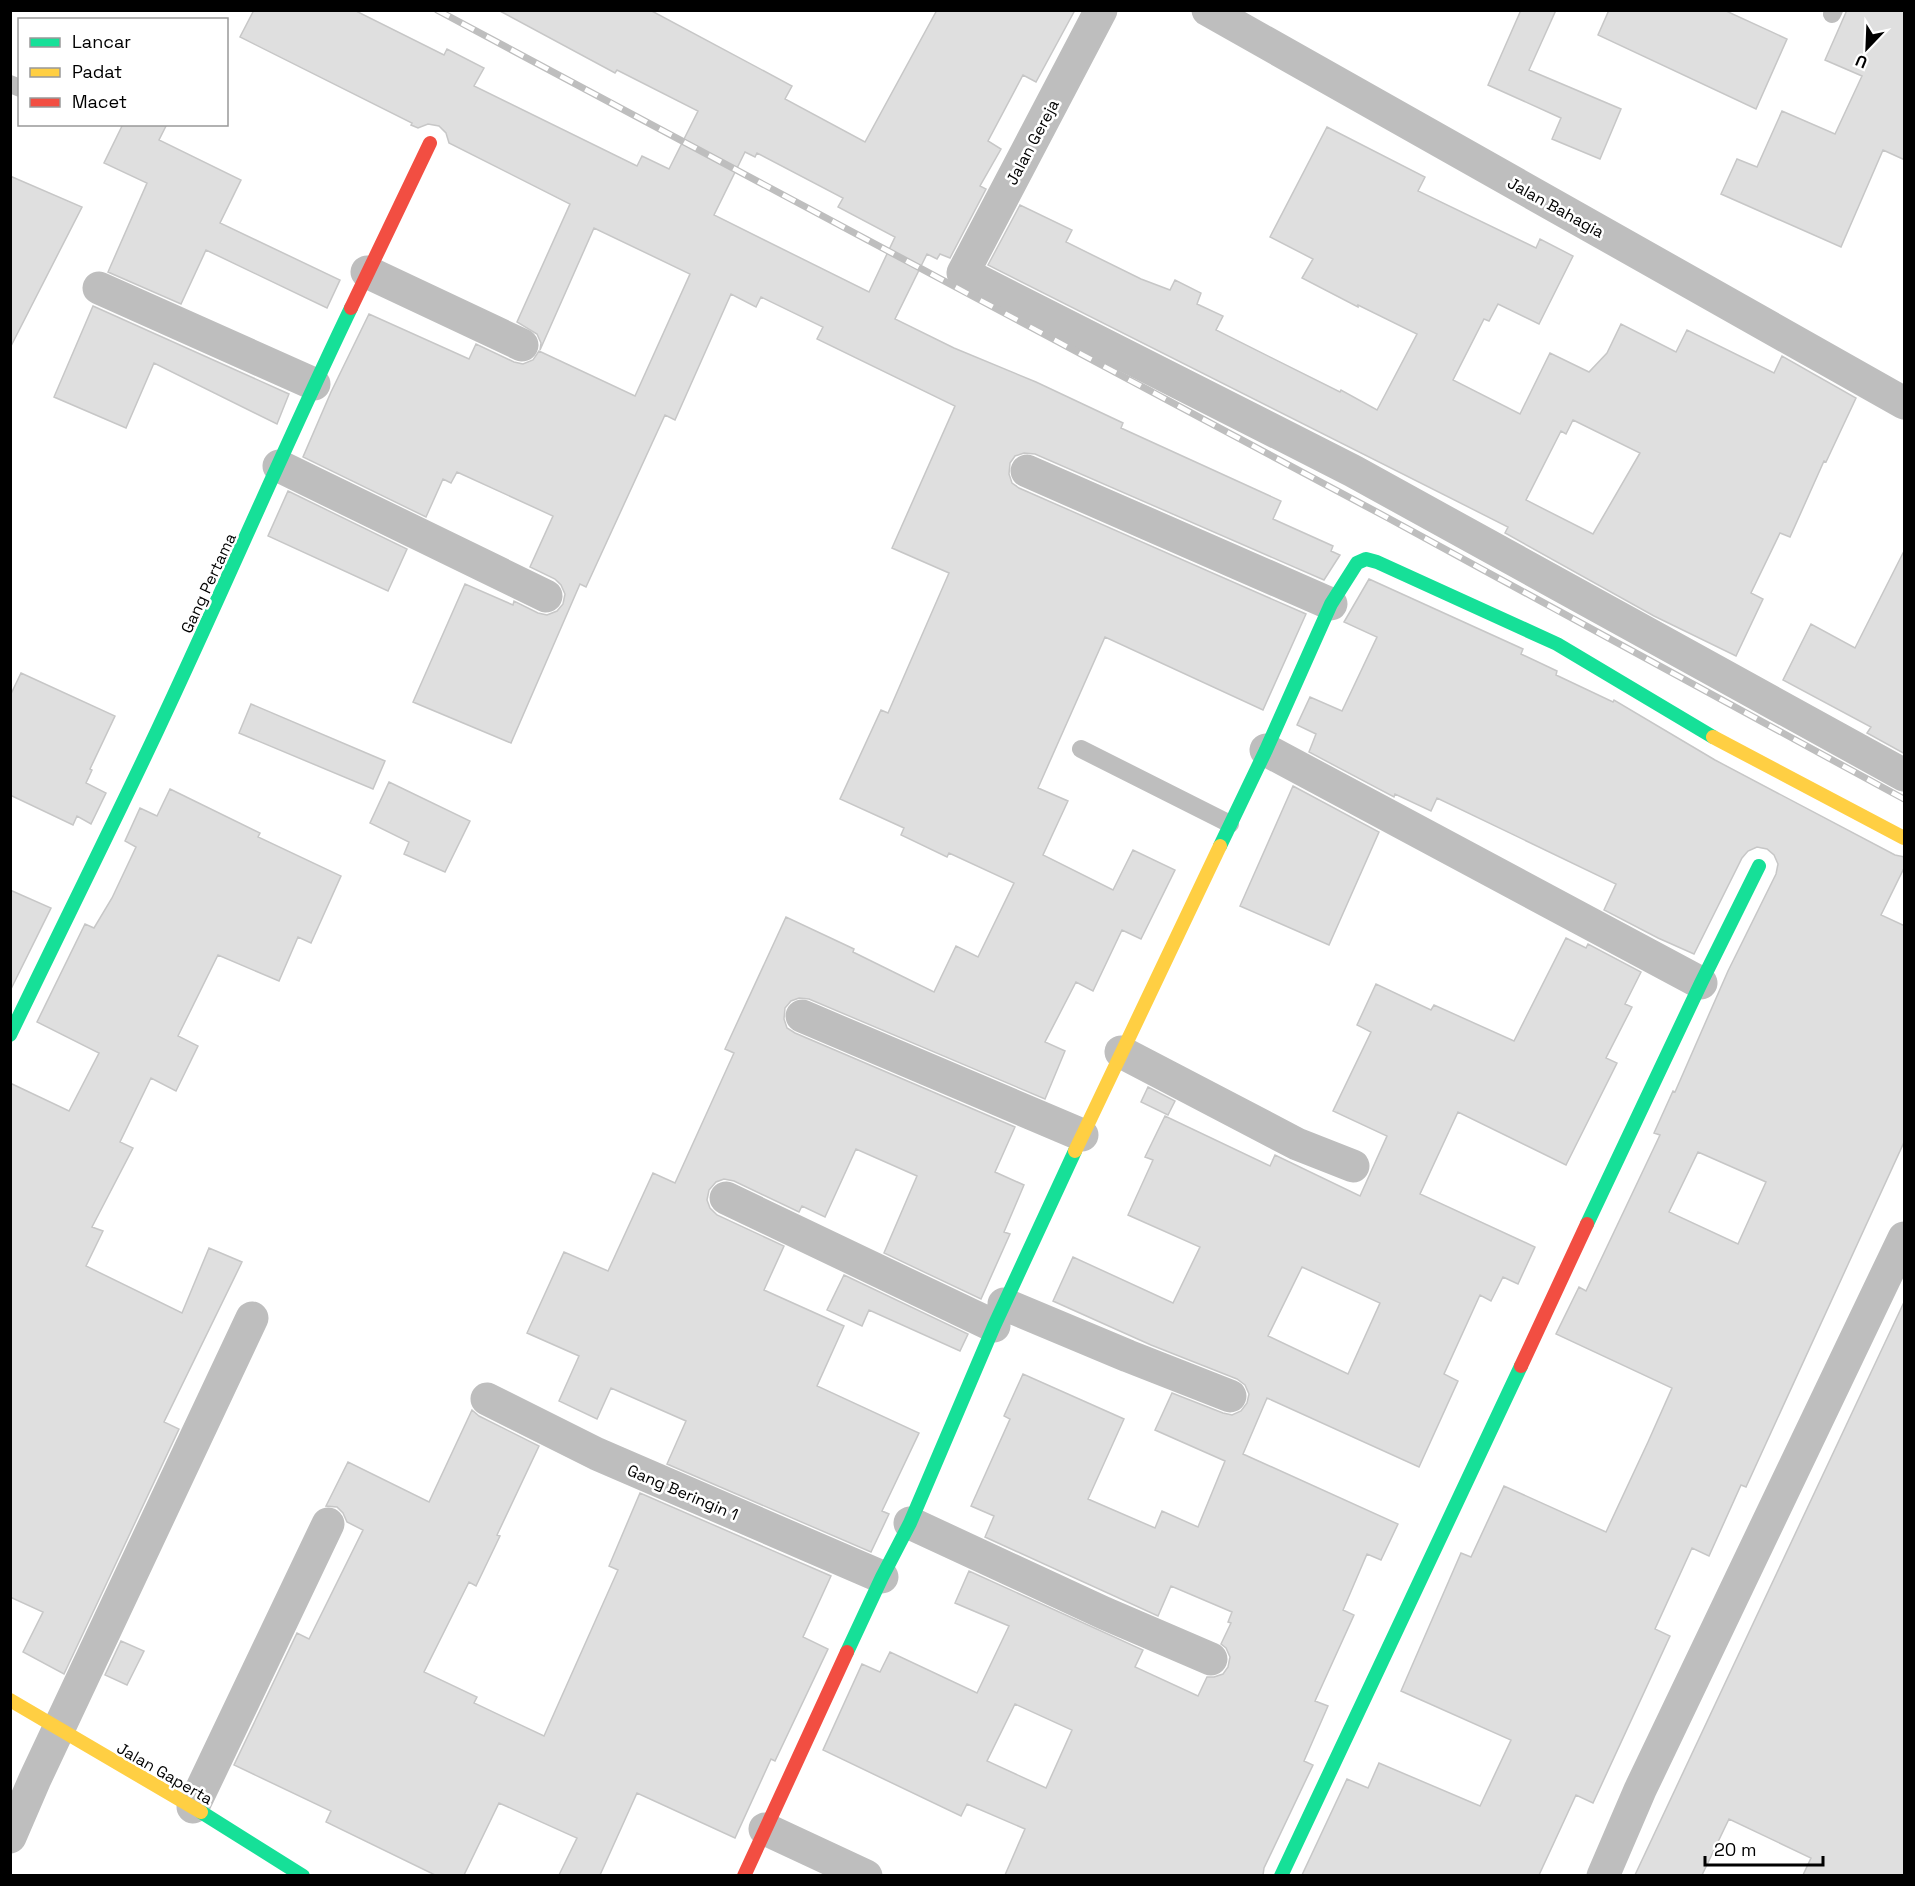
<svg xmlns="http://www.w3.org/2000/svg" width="1915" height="1886" viewBox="0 0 1915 1886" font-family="'Space Grotesk',sans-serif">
<rect width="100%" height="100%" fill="#fff"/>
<!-- building -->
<path fill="#dfdfdf" stroke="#c7c7c7" stroke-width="1.5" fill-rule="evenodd" d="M254,10H354L444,55L447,49L484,68L474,86L637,166L642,156L669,169L698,111L617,70L615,73L498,10H650L792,86L785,99L865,142L937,10H1075L1036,82L1023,75L988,141L1001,149L980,186L986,189L950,258L940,254L937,259L927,254L895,319L954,348L1036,382L1123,423L1121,428L1281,501L1273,519L1333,546L1331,551L1340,555L1324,580L1035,454L1024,453L1015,456L1010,463L1009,474L1012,483L1019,488L1306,614L1263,710L1105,637L1038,788L1068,801L1043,855L1113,890L1133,850L1175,870L1141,939L1122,930L1093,991L1076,982L1045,1042L1065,1051L1045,1099L809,999L799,998L791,1001L785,1008L784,1019L787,1028L795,1033L1015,1127L995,1172L1024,1185L1004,1232L1010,1234L981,1299L884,1253L917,1176L856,1149L825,1217L802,1206L799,1212L734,1181L724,1179L716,1182L709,1190L707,1200L710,1208L717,1215L784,1246L764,1290L844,1326L817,1386L919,1433L882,1511L889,1514L871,1552L667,1464L686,1421L611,1388L597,1419L559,1401L579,1356L527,1333L564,1252L608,1271L653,1173L675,1183L734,1053L725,1049L786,917L854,949L853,952L934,992L956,946L978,957L1014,883L949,853L947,857L901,835L904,828L840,799L881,710L888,713L949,573L892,548L955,406L817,339L823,327L761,297L756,307L731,294L675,420L665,415L586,587L580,584L511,743L413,702L465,584L513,605L514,601L538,613L547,615L557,611L563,604L565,594L561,585L555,579L530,567L553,516L457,472L451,483L443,479L426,517L303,457L331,392L369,314L469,359L476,344L514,362L523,364L533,360L539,351L635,396L690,274L594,228L540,350L541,343L537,334L517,322L570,204L449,143L446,133L439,126L428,124L418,128L411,125L412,123L240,37ZM745,152L755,157L757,153L843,198L838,207L895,237L869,292L714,215Z
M1521,10H1556L1529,70L1621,109L1600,159L1552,139L1561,118L1488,85Z
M1609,10H1724L1787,39L1756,109L1598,35Z
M1847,10H1905V160L1883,150L1841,247L1721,194L1737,159L1757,167L1782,111L1835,134L1862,76L1825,60Z
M123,124H167L159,140L241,180L220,223L340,280L327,308L206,250L181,304L108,272L147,183L104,163Z
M1327,127L1425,177L1418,191L1536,248L1540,239L1573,256L1539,324L1498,304L1489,321L1484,319L1453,380L1520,414L1550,353L1589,372L1607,353L1621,324L1676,352L1687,330L1774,373L1782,356L1856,398L1826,462L1824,461L1790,537L1780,533L1751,593L1763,599L1736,656L1654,616L1505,533L1508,527L988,265L1020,205L1072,230L1066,242L1141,279L1170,290L1175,280L1201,293L1197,304L1223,316L1216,330L1340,392L1341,390L1377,410L1417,334L1358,305V307L1302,278L1313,259L1270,237ZM1573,420L1640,453L1593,534L1526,500L1561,431L1566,434Z
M10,176L82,207L10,348Z
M93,306L289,394L277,424L154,363L126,428L54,397Z
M288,491L407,549L388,591L268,536Z
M1905,549V754L1867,733L1871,727L1783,680L1811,624L1855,648Z
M1369,579L1523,649L1521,654L1557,671L1556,675L1613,702L1614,700L1715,760L1895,855L1905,857V866L1881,915L1905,926V1140L1746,1487L1741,1485L1709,1556L1692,1548L1655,1629L1670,1636L1593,1803L1576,1795L1539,1875H1302L1347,1779L1368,1788L1379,1763L1480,1806L1511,1740L1401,1691L1461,1553L1471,1557L1504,1486L1606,1532L1648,1442L1672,1388L1556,1334L1579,1287L1586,1291L1660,1135L1654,1133L1673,1091L1675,1092L1728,971L1776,874L1778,864L1774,855L1767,849L1757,847L1748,851L1742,858L1694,954L1658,938L1604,910L1616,884L1437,798L1431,811L1395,794L1394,797L1309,752L1316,734L1297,725L1310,697L1342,711L1377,637L1344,622ZM1698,1152L1766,1182L1738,1244L1669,1212Z
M21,673L115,716L90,769L92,770L86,783L106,793L91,824L77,816L73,825L10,795V696Z
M251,704L385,761L373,789L239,733Z
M389,782L470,821L445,872L404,854L409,842L370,823Z
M1293,786L1379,832L1329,945L1240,906Z
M170,789L260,833L258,837L341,876L311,943L298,937L279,981L218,955L178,1036L198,1046L176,1091L151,1078L120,1142L133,1148L92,1227L103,1231L86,1266L182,1313L209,1248L242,1262L164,1422L179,1429L64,1674L23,1652L43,1612L10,1597V1083L69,1111L99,1053L37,1022L85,924L94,928L112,898L136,847L125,841L140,808L157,816Z
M10,890L51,908L10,991Z
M1566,938L1586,948L1588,944L1641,972L1625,1004L1632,1007L1606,1058L1617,1063L1566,1165L1458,1112L1420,1194L1535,1247L1518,1284L1503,1277L1491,1301L1480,1295L1444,1374L1458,1381L1419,1467L1267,1398L1243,1454L1398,1524L1381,1560L1367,1554L1343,1610L1354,1615L1315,1701L1328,1706L1304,1761L1313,1765L1264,1868L1263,1875H1005L1025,1829L967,1804L961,1816L823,1750L862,1664L880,1672L890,1652L977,1693L1009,1626L955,1603L969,1571L1143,1650L1135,1667L1198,1696L1207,1677H1214L1223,1674L1228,1667L1230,1657L1226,1648L1221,1644L1231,1623L1228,1622L1232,1612L1171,1586L1158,1616L985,1537L994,1516L971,1506L1010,1419L1004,1416L1023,1374L1124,1419L1088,1499L1155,1528L1162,1511L1198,1527L1225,1461L1155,1430L1172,1393L1223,1413L1232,1415L1241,1411L1247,1403L1249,1394L1245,1385L1237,1379L1151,1345L1053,1301L1073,1257L1173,1303L1200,1247L1128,1215L1153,1160L1145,1157L1165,1116L1270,1166L1275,1155L1360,1196L1387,1136L1333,1111L1371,1032L1357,1025L1376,984L1431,1010L1434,1005L1514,1041ZM1302,1267L1380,1303L1348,1374L1268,1336ZM1015,1704L1072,1730L1046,1788L987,1761Z
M1148,1087L1175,1101L1168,1115L1141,1102Z
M844,1275L968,1334L960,1351L869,1310L862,1326L827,1310Z
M1905,1300V1875H1803L1811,1858L1729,1819L1702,1875H1635Z
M472,1410L479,1416L539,1446L497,1535L500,1536L476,1586L469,1582L424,1672L477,1697L474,1703L544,1736L618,1570L609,1566L640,1493L831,1576L803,1637L828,1649L775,1761L771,1759L735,1838L637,1793L600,1875H559L577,1838L499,1803L464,1875H435L326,1822L331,1811L234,1765L297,1633L309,1639L363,1530L347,1522L343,1513L337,1507L326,1506L348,1462L429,1502Z
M121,1641L144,1651L127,1685L105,1675Z"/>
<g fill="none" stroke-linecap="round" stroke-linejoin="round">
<!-- lane -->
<path stroke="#bebebe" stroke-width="18" d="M1832,14L1834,10
M10,84L20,88
M1081,749L1230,824"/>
<!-- street -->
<path stroke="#bebebe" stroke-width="33" d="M1101,10L963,273L1353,471L1904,775
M1208,10L1904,403
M367,272L522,345
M99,288L314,384
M279,466L546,596
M1027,471L1331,604
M1266,750L1701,983
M802,1016L1082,1135
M1121,1052L1297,1144L1353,1166
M726,1198L994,1326
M1004,1304L1128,1356L1230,1396
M487,1399L597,1454L882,1577
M910,1523L1104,1613L1211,1659
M193,1807L328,1524
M765,1829L866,1876
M10,1837L35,1779L252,1318
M1603,1876L1640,1790L1904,1238"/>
<!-- fast -->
<path stroke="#16e098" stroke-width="14" d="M1220,846L1266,750L1331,604L1357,563L1366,559L1377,562L1557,644L1713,737
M10,1035C59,933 110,831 158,729C224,589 284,447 351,308
M1587,1224L1701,983L1759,866
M847,1652L882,1577L910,1523L994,1326L1075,1151
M201,1812L303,1876
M1281,1876L1521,1366"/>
<!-- slow -->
<path stroke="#ffcf43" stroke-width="14" d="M1713,737L1904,838
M1075,1151L1220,846
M10,1700L201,1812"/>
<!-- jam -->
<path stroke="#f24e42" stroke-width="14" d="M351,308L430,143
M1521,1366L1587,1224
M744,1876L847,1652"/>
<!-- rail casing -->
<g stroke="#bebebe" stroke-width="7">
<path id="rail" d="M437,10L1388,518L1904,799"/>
</g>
<!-- rail -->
<use href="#rail" stroke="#fff" stroke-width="4.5" stroke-dasharray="14" stroke-linecap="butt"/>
</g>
<g text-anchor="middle" stroke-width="5" stroke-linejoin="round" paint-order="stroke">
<!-- street labels -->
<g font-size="16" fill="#000" stroke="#fff">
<text transform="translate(1032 142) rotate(-62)" y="6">Jalan Gereja</text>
<text transform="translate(1556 207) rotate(29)" y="6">Jalan Bahagia</text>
<text transform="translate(208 583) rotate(-65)" y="6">Gang Pertama</text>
<text transform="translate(683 1492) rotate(23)" y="6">Gang Beringin 1</text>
<text transform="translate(165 1773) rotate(30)" y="6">Jalan Gaperta</text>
</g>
</g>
<!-- border -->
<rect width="1915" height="1886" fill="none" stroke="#000000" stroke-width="24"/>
<!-- legend -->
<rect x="18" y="18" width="210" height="108" fill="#ffffff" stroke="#999999" stroke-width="1.5"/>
<rect x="30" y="38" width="30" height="9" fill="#16e098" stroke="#999999" stroke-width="1.5"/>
<text x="72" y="48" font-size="18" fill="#000000">Lancar</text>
<rect x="30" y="68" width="30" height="9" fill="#ffcf43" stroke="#999999" stroke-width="1.5"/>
<text x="72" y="78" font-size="18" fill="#000000">Padat</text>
<rect x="30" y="98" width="30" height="9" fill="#f24e42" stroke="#999999" stroke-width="1.5"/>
<text x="72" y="108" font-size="18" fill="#000000">Macet</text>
<!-- north arrow -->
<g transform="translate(1867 48) rotate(203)" stroke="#ffffff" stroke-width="4.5" paint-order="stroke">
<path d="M0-4.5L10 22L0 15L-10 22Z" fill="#000000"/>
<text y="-9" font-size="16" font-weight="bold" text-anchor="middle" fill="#000000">U</text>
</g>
<!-- scale -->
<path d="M1705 1856v9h118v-9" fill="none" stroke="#000000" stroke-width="3"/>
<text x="1714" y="1856" font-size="18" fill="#000000" stroke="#ffffff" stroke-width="4.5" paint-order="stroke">20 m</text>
</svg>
